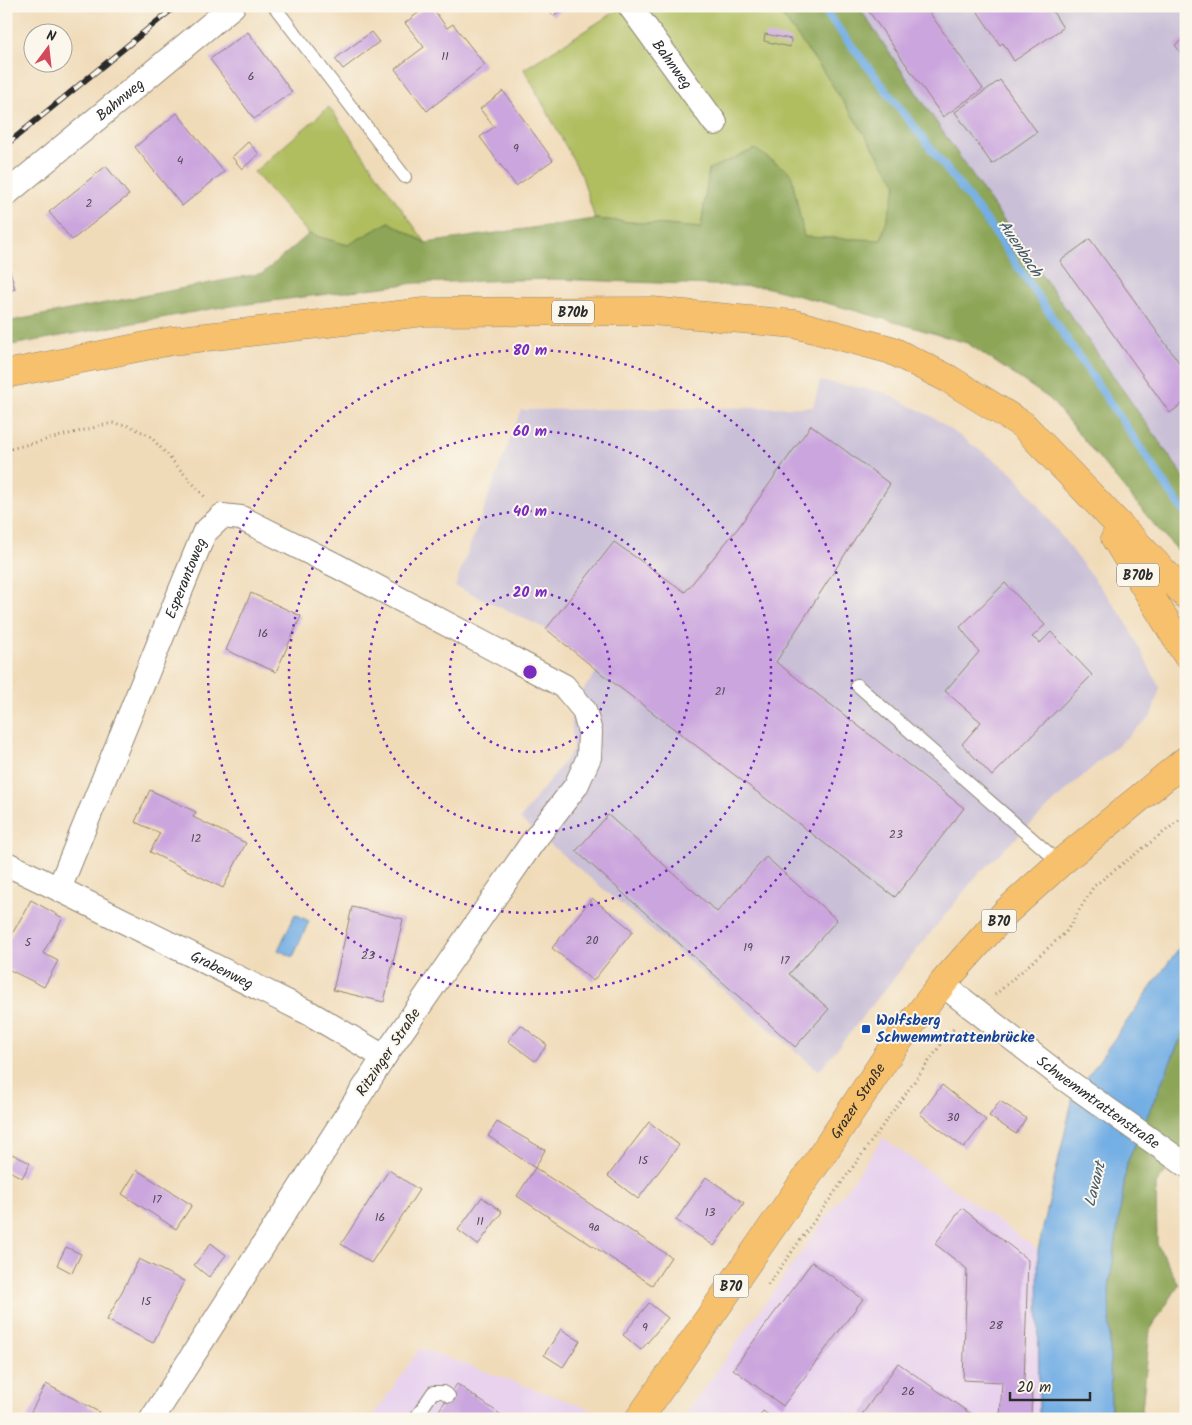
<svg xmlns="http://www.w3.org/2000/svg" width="1192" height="1425" viewBox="0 0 1192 1425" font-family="Kalam,sans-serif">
<rect width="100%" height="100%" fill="#fbf7ec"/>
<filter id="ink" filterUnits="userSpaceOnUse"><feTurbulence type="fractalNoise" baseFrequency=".02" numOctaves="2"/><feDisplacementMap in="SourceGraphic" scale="10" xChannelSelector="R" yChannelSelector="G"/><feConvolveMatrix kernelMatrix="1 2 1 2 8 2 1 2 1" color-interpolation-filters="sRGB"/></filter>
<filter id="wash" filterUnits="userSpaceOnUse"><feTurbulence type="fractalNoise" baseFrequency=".0096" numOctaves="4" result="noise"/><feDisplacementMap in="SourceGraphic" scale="20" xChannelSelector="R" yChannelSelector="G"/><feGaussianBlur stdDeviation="1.12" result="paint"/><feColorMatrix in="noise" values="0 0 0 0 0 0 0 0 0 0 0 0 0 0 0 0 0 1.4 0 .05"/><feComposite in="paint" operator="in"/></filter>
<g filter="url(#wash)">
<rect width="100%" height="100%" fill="#f0dbb9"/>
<!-- built -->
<path fill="#e8d2ee" d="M883,1138L1038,1250L1039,1419H682Z
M420,1348L612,1417L611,1419H371Z"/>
<!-- industrial -->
<path fill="#c9bfd7" d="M858,6H1186V480L976,181Z
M820,381L883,392L931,416L1013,473L1124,618L1160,688L1151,716L1069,788L979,873L819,1071L520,819L573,750L571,707L597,671L546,629L455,586L521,410L813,407Z"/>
<!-- green -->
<path fill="#b0be61" stroke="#6e7446" d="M624,6H775L821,68L897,184L881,240L804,237L791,173L709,169L701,228L595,219L582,176L524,69Z
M329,107L426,243L389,222L348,245L309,234L254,172Z"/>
<!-- forest -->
<path fill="#8ca557" stroke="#5c6841" d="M775,6H858L976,181L1186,480V559L1157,528L1050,399L967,343L853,310L765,287L552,279L415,283L216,308L6,346V322L263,273L309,234L348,245L389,222L426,243L595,219L701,228L709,169L755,149L791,173L804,237L881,240L897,184L821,68Z
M1186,1026V1147L1156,1184L1157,1244L1179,1285L1150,1330L1141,1419H1111L1109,1288L1127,1163Z"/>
<!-- water -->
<path fill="#73aee4" stroke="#4f6c88" d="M295,914L309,921L293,957L278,950Z
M1186,938V1026L1127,1163L1109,1288L1111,1419H1039L1038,1250L1073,1097Z"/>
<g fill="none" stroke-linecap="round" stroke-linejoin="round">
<!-- stream -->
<path stroke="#73aee4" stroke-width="8" d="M821,6L989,224L1186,515"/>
</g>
<g id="blocks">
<!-- building -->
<path fill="#cba6de" d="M427,6H431L447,28L453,24L485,65L427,111L395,69L424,47L405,23Z
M546,6H567L553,16Z
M865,6H925L983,89L943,117Z
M974,6H1058L1052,10L1063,28L1014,61L1003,43L1000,45Z
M248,32L292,92L254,119L210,59Z
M371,32L379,42L343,69L335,59Z
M765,34L791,39L790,47L764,41Z
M1186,37V60L1175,45Z
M1000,80L1037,132L992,164L955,112Z
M503,91L553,160L516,186L480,137L494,127L480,109Z
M177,113L224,172L182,206L135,147Z
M248,142L259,154L242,169L232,157Z
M106,166L129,195L72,240L49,212Z
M1090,239L1186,372V401L1170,413L1060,261Z
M7,260L15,289L6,291V261Z
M811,425L890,484L776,662L964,808L895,897L598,671L546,629L614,542L685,592L738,528Z
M1005,583L1045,625L1032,637L1040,643L1051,632L1092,675L992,776L962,744L981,722L945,691L979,652L960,627Z
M251,593L301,616L276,672L226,650Z
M150,790L196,812L193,817L246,843L223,888L150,852L160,833L135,822Z
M608,815L717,912L766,857L837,920L789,974L829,1009L795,1047L576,851Z
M592,898L633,931L593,981L552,948Z
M31,900L63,918L43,953L58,961L44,987L6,968V945Z
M352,907L403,919L384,1002L333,990Z
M521,1025L547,1045L535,1061L508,1041Z
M942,1085L986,1120L964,1148L920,1114Z
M1000,1101L1026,1118L1016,1134L989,1116Z
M497,1122L545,1150L535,1168L671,1257L652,1285L517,1196L535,1168L488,1136Z
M649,1122L679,1145L638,1199L608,1176Z
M12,1154L30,1163L22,1178L6,1169V1165Z
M137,1170L192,1205L176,1229L122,1194Z
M389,1170L419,1190L371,1263L341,1244Z
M706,1177L744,1203L714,1246L676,1220Z
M482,1197L502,1212L478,1245L458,1230Z
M962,1208L1028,1260L1024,1383H1032L1031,1419H1000L1002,1382L963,1380L967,1269L935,1244Z
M211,1243L226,1255L209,1277L194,1265Z
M66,1247L81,1254L72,1273L57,1265Z
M139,1259L184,1281L153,1343L107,1320Z
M812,1262L863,1299L783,1406L733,1369Z
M649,1303L668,1318L641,1350L623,1335Z
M561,1329L580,1341L563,1367L544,1355Z
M898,1363L978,1419H859Z
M46,1384L99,1412L95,1419H27Z
M457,1384L500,1414L497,1419H433Z
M763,1411L774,1419H757Z"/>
</g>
</g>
<g filter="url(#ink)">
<use href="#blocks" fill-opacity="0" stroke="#8e8372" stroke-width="1"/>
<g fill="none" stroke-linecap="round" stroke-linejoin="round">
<!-- service casing -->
<g stroke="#8e8372" stroke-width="14">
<path id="service" d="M274,6L405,177
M857,685L1060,863
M415,1419L433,1392H443L449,1396"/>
</g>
<!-- minor casing -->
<g stroke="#8e8372" stroke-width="26">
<g id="minor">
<path id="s1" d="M630,6L715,123"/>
<path id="s2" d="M6,194L233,6"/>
<path id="s3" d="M6,869L9,865L59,889L204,533L222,516L241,518L337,566L564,686L584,710L590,732L589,757L576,786L532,843L384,1057L152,1419"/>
<path id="s4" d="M59,889L311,1014L384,1057"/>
<path id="s5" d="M942,984L1062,1077L1186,1165"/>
</g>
</g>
<!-- primary casing -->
<g stroke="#8e8372" stroke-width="29">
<g id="primary">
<path d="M6,374L171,341L424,312L652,311L795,324L891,350L949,379L1023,425L1186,595"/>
<path d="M1115,538L1186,654"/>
<path id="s6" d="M639,1419L824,1152L892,1049L942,984L1006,912L1060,863L1186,760"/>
</g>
</g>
<!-- path -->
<path stroke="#8e8372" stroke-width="3" stroke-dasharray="1 4" stroke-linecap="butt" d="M6,450L112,423L130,426L150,436L205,497
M995,995L1066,932L1094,886L1186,815
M768,1285L950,1032L956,1027"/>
<!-- service -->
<use href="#service" stroke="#fff" stroke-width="12"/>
<!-- minor -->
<use href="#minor" stroke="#fff" stroke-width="24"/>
<!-- primary -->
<use href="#primary" stroke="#f7c06c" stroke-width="28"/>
<!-- rail casing -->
<g stroke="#2b2b2b" stroke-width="5.5">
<path id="rail" d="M6,145L176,6"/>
</g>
<!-- rail -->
<use href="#rail" stroke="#fbf7ec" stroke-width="4" stroke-dasharray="11" stroke-linecap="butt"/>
</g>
</g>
<!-- distance rings -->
<g fill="none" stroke="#7b2cbf" stroke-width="2.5" stroke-dasharray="2.5 5">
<circle cx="530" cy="672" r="80"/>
<circle cx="530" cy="672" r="161"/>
<circle cx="530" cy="672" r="241"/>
<circle cx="530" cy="672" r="322"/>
</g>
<!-- markers -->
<rect fill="#1a4fb4" stroke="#fbf7ec" stroke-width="2" x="861" y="1024" width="10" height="10" rx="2.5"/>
<g text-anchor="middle" stroke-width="4" stroke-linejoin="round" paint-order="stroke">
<!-- number labels -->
<g font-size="12" fill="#534a58">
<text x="445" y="60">11</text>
<text x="251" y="80">6</text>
<text x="516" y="152">9</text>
<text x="180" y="164">4</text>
<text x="89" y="207">2</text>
<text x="263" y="637">16</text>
<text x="720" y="695">21</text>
<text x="896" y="838">23</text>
<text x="196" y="842">12</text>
<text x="592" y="944">20</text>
<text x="28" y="946">5</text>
<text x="748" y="951">19</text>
<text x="368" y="959">23</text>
<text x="785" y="964">17</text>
<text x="953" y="1121">30</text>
<text x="643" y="1164">15</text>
<text x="157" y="1203">17</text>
<text x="710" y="1216">13</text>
<text x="380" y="1221">16</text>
<text x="480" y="1225">11</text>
<text x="594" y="1231">9a</text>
<text x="146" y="1305">15</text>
<text x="996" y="1329">28</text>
<text x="645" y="1331">9</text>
<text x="908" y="1395">26</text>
</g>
<!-- shield labels -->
<g fill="#fbf7ec" stroke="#696865" stroke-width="1">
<rect x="552" y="300.5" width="42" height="23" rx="4"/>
<rect x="1117" y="563.5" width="42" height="23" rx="4"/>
<rect x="981.5" y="909.5" width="35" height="23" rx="4"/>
<rect x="713.5" y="1274.5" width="35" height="23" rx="4"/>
</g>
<g font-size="14" font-weight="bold" fill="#2b2b2b">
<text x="573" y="317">B70b</text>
<text x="1138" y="580">B70b</text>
<text x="999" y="926">B70</text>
<text x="731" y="1291">B70</text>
</g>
<!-- street labels -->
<g font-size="15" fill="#2b2b2b" stroke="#fbf7ec">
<text dy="5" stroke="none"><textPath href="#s1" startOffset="72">Bahnweg</textPath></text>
<text dy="5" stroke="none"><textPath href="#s2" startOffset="148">Bahnweg</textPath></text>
<text dy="5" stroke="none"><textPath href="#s3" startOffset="396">Esperantoweg</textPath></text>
<text dy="5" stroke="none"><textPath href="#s4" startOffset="182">Grabenweg</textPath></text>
<text transform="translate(388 1052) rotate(-56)" y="5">Ritzinger Straße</text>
<text dy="5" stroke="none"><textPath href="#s6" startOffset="386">Grazer Straße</textPath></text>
<text dy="5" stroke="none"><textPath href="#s5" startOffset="196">Schwemmtrattenstraße</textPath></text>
</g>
<!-- transit labels -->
<g font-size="15" font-weight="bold" fill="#164399" stroke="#fbf7ec" text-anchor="start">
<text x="876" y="1025">Wolfsberg<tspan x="876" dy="17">Schwemmtrattenbrücke</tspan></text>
</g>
<!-- water labels -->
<g font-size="16" font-style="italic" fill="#44596c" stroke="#fbf7ec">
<text transform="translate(1021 248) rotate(56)" y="6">Auenbach</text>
<text transform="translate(1094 1184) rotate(-76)" y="6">Lavant</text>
</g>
</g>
<circle cx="530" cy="672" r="8" fill="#7b2cbf" stroke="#fbf7ec" stroke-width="2.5"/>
<g font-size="15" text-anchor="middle" font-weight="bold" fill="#7b2cbf" stroke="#fbf7ec" stroke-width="4" stroke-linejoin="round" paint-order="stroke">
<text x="530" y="355">80 m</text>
<text x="530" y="436">60 m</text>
<text x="530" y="516">40 m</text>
<text x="530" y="597">20 m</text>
</g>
<!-- margin -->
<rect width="1192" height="1425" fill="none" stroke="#fbf7ec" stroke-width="25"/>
<!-- north arrow -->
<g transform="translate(48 48) rotate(15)"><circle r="24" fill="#fbf7ec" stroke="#a8a59f"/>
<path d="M0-4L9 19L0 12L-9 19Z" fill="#d1495b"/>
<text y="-8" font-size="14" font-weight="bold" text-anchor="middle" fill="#2b2b2b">N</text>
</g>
<!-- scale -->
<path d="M1010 1392v8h80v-8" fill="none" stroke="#2b2b2b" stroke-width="2.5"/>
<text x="1017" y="1392" font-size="15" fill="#2b2b2b" stroke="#fbf7ec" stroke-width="4" paint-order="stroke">20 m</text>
</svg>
